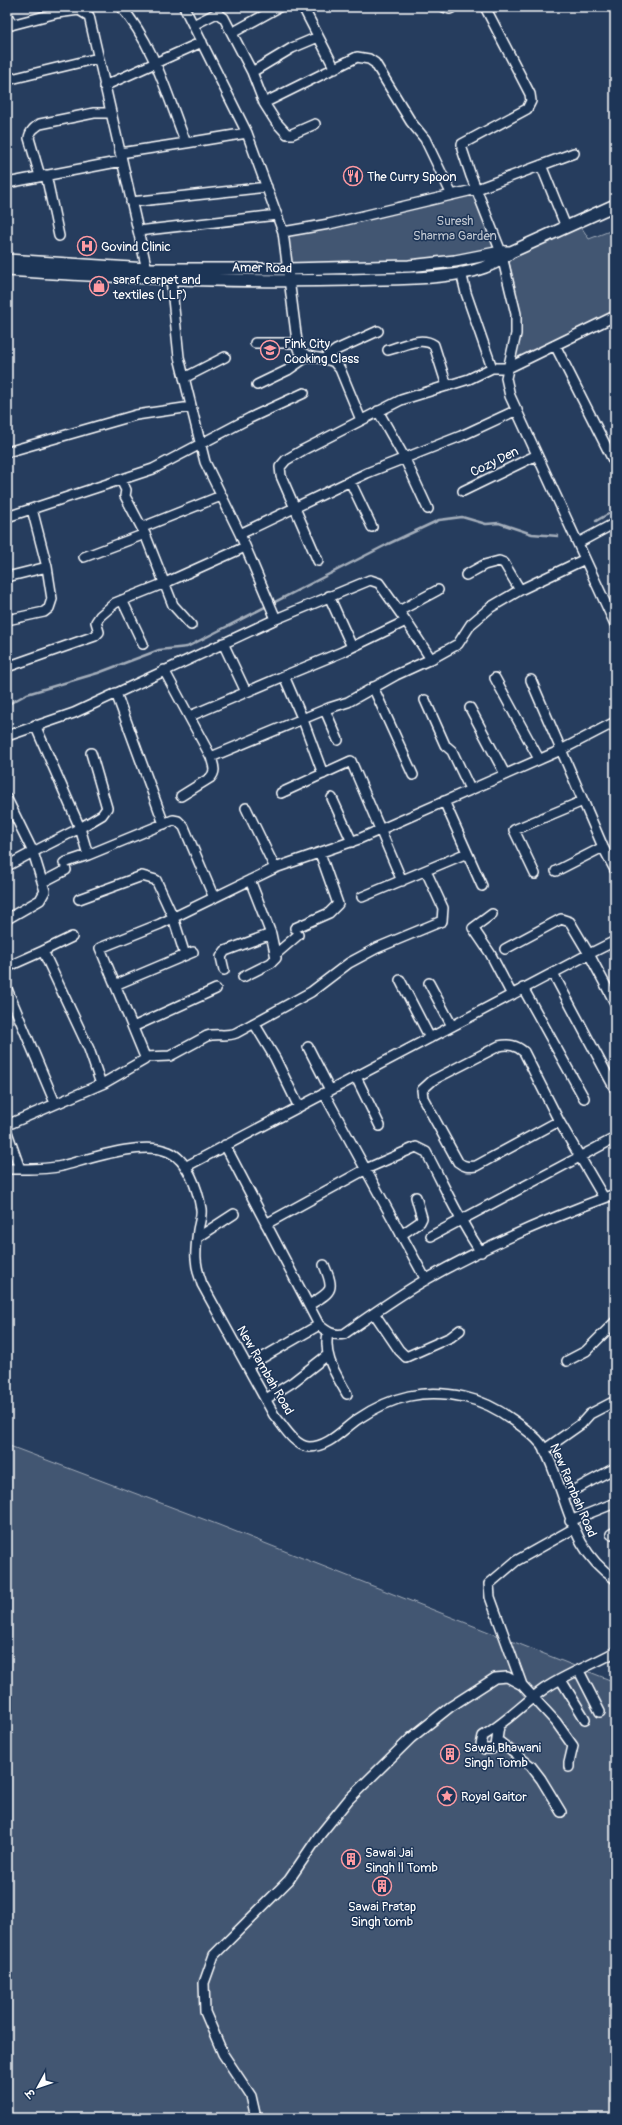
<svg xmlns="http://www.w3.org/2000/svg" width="622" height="2125" viewBox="0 0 622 2125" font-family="Pangolin,'Playpen Sans Deva',sans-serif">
<rect width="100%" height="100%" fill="#263d5e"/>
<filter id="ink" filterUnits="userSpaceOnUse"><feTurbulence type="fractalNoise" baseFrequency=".025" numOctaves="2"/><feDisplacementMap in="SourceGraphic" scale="8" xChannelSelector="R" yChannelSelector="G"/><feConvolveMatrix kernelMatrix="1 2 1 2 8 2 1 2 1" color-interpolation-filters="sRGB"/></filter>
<g filter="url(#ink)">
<!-- green -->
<path fill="#425672" stroke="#a0aab8" d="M475,192L496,247L495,251L409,264L290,267L286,235Z
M580,225L589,239L615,229V314L512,362L518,303L508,257Z
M7,1445L219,1525L615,1682V2118H7Z"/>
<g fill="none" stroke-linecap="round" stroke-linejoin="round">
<!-- stream -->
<path stroke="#a4aebb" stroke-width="2.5" d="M596,521L615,510
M7,705L27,694L98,673L159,650L187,647L388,544L439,520L462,517L486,524L499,523L532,534L558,536"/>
<!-- minor casing -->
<g stroke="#fff" stroke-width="12">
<path id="minor" d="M53,7L57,13L79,10L89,16L148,274
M184,7L247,133
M303,7L335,69
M444,7L450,9L454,7
M485,7L530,94L531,101L527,109L462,144V149L471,176L501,252L516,314V334L506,378L510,396L615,624
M7,15L12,25
M193,25L217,13L224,18L252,72L264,103L357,57L369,59L375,63L411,122L425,139L452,195
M7,26L57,13
M232,33L279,7
M252,72L292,48L318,37
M7,80L98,58
M104,86L202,42
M264,103L276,122L287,134H292L315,124
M186,143L247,133L283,232L298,349C307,360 322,356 334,362L340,369L361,420
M120,153L186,143C168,98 154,44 121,7
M541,165L566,227
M46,175L59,236
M40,176L29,138C30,131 34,128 40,124L94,113H110
M7,183L122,161
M131,202L267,187
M138,231L277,215
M283,232L329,224L477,189L574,153
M461,272L466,293L492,368
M171,279L179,357L205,462L240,534L276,619
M255,343H296
M555,345L614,462
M388,350C403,346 421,336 434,345L447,386
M324,359L336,350L378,331
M184,378L225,357
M257,385L288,370L308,356
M378,411L404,457L428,509
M7,452L136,415L191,407
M121,480L126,490L125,496L145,534L173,605L191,625
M350,481L372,527
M463,491L537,455
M7,517L153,469L250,418L304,393
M143,527L221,496
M240,534L367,473L461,436L517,410
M578,543L615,523
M84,557L145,534
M318,561L281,476L280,467L286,460L303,450L401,400L469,379L492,368H508L615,316
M466,575L484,565L499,561L504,563L520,590
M7,577L47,567
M329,596L352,647
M122,600L143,644
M399,611L438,590
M7,620L44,612L49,608L52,599L47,567L32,509
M223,643L246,692
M431,659L458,644L471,624L491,607L520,590L585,559
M7,667L95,636L99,632L96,622L100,616L115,603L165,583L245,547
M164,670L211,757C213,765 217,771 210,778L181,796
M495,678L539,759
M531,680L603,847L615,870
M373,687L413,775
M116,693L164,824
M425,700L445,745L452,751L470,789
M470,708L505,774
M325,710L338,740
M190,716L284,676
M7,736L74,713L276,619L370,580L379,583L406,621L342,652L284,676L303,720L323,774
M91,753L107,808L102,815L80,828L88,855L173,820L178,821L184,827L214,898
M211,757L329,708L348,702L396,675L431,659L406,621
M281,793L351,761L402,881
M332,798L352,842
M7,799L33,852L80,828L35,725
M444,801L482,886
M246,808L275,868
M64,863L88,855
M7,866L33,852L45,891L40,900L7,919
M556,871L603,847
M535,874L514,830L583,801
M43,882L66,870
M362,897L467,853
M79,899L142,876L156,880L173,917L185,955
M492,914L473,928L490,953L512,995
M295,928L329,913L338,904L320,853
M505,949L561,919L570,922L589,954L615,941
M43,951L72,937
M276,954L298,935
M7,967L43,951L89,1049L101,1084
M224,970L221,957L225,951L271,934
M553,973L615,1089
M243,977L271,963L276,958L271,934L250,880
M400,980L430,1038
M429,983L452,1026
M115,985L193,952
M523,988L584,1098
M7,989L55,1103
M254,1023L275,1058L299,1107
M133,1027L216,989
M308,1047L330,1090
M145,1057L170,1056L207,1036C217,1033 226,1037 236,1033L311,992L349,963L377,948L442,921L443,908L426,871
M356,1077L380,1126
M324,1093L426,1280
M559,1121L524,1052C516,1045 509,1044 499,1046L433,1080L422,1090L423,1098L458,1162C464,1167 468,1167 476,1166L559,1121L604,1198
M7,1125L104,1083L144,1060L145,1057L100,948L160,924L275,868L359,839L561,750L615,722
M7,1132L20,1169
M225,1145L319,1325C327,1332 333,1336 344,1334C371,1315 399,1295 427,1279C487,1245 550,1218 615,1194
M185,1167L589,954L615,1003
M7,1169C24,1169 45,1170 62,1166C89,1159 142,1140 169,1152C188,1160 198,1190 201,1209C202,1216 199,1224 198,1230C195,1252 194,1263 202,1284L274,1415C283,1425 294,1446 309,1447C329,1447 343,1429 358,1419C392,1396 425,1388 464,1397C482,1401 499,1410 513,1420C523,1427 534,1435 541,1444C548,1454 552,1466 556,1477C571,1517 577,1554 615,1579
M266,1224L368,1168L416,1147L426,1152C444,1185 459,1221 481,1252
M401,1235L420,1222L422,1218L416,1197
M431,1236L615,1138
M197,1238L234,1214
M309,1305C332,1291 335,1291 324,1265
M374,1313L399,1350L406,1357L451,1337L460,1330
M328,1333C323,1357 336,1374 347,1394
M567,1361L586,1351L615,1322
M248,1366L319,1325
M266,1399L293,1382L325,1357
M544,1450L581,1424L590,1414L615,1401
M563,1496L615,1468
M570,1521L615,1503
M611,1534L615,1532
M579,1671L600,1712
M561,1680L585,1719
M522,1685L490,1597L489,1584L516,1561L573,1529
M499,1726L496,1746L492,1749H484L481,1745L483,1736C505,1723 523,1704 544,1689C566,1674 592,1665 615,1652
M497,1740L531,1766L541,1779L561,1812
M256,2118L251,2096L223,2054L205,2012L204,1983L214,1955L289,1880L319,1836L349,1799L411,1738L450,1707L495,1678L507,1677L522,1685L556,1722L573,1746L569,1763V1767"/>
</g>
<!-- major casing -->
<g stroke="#fff" stroke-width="14">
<path id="major" d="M7,260L147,269H288L409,266L455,261L501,252H511
M7,270C121,278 235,283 350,280C390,278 434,280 473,271C488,267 500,262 511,252L615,205"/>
</g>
<!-- minor -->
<use href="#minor" stroke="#1d3557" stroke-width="9"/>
<!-- major -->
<use href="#major" stroke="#1d3557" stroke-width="11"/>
</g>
</g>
<!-- icons -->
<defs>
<g id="restaurant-ring" transform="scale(1)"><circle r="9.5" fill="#1d3557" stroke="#ff9aa2" stroke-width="1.5"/><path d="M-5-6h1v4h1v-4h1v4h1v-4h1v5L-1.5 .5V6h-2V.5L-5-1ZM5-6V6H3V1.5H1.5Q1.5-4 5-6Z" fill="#ff9aa2"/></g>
<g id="hospital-ring" transform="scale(1)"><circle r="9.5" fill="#1d3557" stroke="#ff9aa2" stroke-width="1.5"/><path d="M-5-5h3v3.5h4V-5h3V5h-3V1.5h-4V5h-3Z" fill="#ff9aa2"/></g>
<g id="shop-ring" transform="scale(1)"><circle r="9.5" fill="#1d3557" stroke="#ff9aa2" stroke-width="1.5"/><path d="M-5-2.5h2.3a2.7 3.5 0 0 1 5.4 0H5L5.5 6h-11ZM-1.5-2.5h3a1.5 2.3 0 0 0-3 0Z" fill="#ff9aa2"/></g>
<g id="school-ring" transform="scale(1)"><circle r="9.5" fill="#1d3557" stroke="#ff9aa2" stroke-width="1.5"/><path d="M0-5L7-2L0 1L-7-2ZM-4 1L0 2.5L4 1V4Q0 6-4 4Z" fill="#ff9aa2"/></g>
<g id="building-ring" transform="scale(1)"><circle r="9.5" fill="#1d3557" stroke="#ff9aa2" stroke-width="1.5"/><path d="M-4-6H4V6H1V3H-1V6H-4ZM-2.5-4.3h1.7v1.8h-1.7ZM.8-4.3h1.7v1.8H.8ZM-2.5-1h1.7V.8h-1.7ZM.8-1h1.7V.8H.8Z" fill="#ff9aa2"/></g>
<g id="sight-ring" transform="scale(1)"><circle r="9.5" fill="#1d3557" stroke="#ff9aa2" stroke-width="1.5"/><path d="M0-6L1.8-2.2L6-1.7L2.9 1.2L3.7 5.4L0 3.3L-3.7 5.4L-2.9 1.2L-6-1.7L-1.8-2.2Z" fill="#ff9aa2"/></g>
</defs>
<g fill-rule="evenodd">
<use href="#restaurant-ring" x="353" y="176"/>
<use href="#hospital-ring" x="87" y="246"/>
<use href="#shop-ring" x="99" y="286"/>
<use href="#school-ring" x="270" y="350"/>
<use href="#building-ring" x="450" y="1754"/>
<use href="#sight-ring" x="447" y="1796"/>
<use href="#building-ring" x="351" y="1859"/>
<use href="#building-ring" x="382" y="1886"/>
</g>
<g text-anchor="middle" stroke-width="3" stroke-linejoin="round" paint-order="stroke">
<!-- poi labels -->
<g font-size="13" fill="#fff" stroke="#1d3557" text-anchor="start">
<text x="367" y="181">The Curry Spoon</text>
<text x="101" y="251">Govind Clinic</text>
<text x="113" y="284">saraf carpet and<tspan x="113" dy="15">textiles (LLP)</tspan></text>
<text x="284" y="348">Pink City<tspan x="284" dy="15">Cooking Class</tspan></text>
<text x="464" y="1752">Sawai Bhawani<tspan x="464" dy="15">Singh Tomb</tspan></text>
<text x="461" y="1801">Royal Gaitor</text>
<text x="365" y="1857">Sawai Jai<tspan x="365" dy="15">Singh ll Tomb</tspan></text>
<text x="382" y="1911" text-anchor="middle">Sawai Pratap<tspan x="382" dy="15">Singh tomb</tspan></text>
</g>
<!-- park labels -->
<g font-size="13" fill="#bdc4ce" stroke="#1d3557">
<text x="455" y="225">Suresh<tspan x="455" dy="15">Sharma Garden</tspan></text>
</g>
<!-- street labels -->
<g font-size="13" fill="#fff" stroke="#1d3557">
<text transform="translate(262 267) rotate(1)" y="5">Amer Road</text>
<text transform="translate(494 461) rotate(-26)" y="5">Cozy Den</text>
<text transform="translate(266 1370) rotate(60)" y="5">New Rambah Road</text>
<text transform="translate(574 1490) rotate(67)" y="5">New Rambah Road</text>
</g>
</g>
<!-- margin -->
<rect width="622" height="2125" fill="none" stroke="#1d3557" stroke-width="24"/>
<rect x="12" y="12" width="598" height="2101" fill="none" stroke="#fff" stroke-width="1.5" filter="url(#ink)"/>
<!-- north arrow -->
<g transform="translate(38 2087) rotate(230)" stroke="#1d3557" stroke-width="3" paint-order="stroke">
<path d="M0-3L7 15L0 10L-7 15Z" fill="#ffffff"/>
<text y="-6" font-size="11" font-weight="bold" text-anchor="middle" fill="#ffffff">उ</text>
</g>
</svg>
